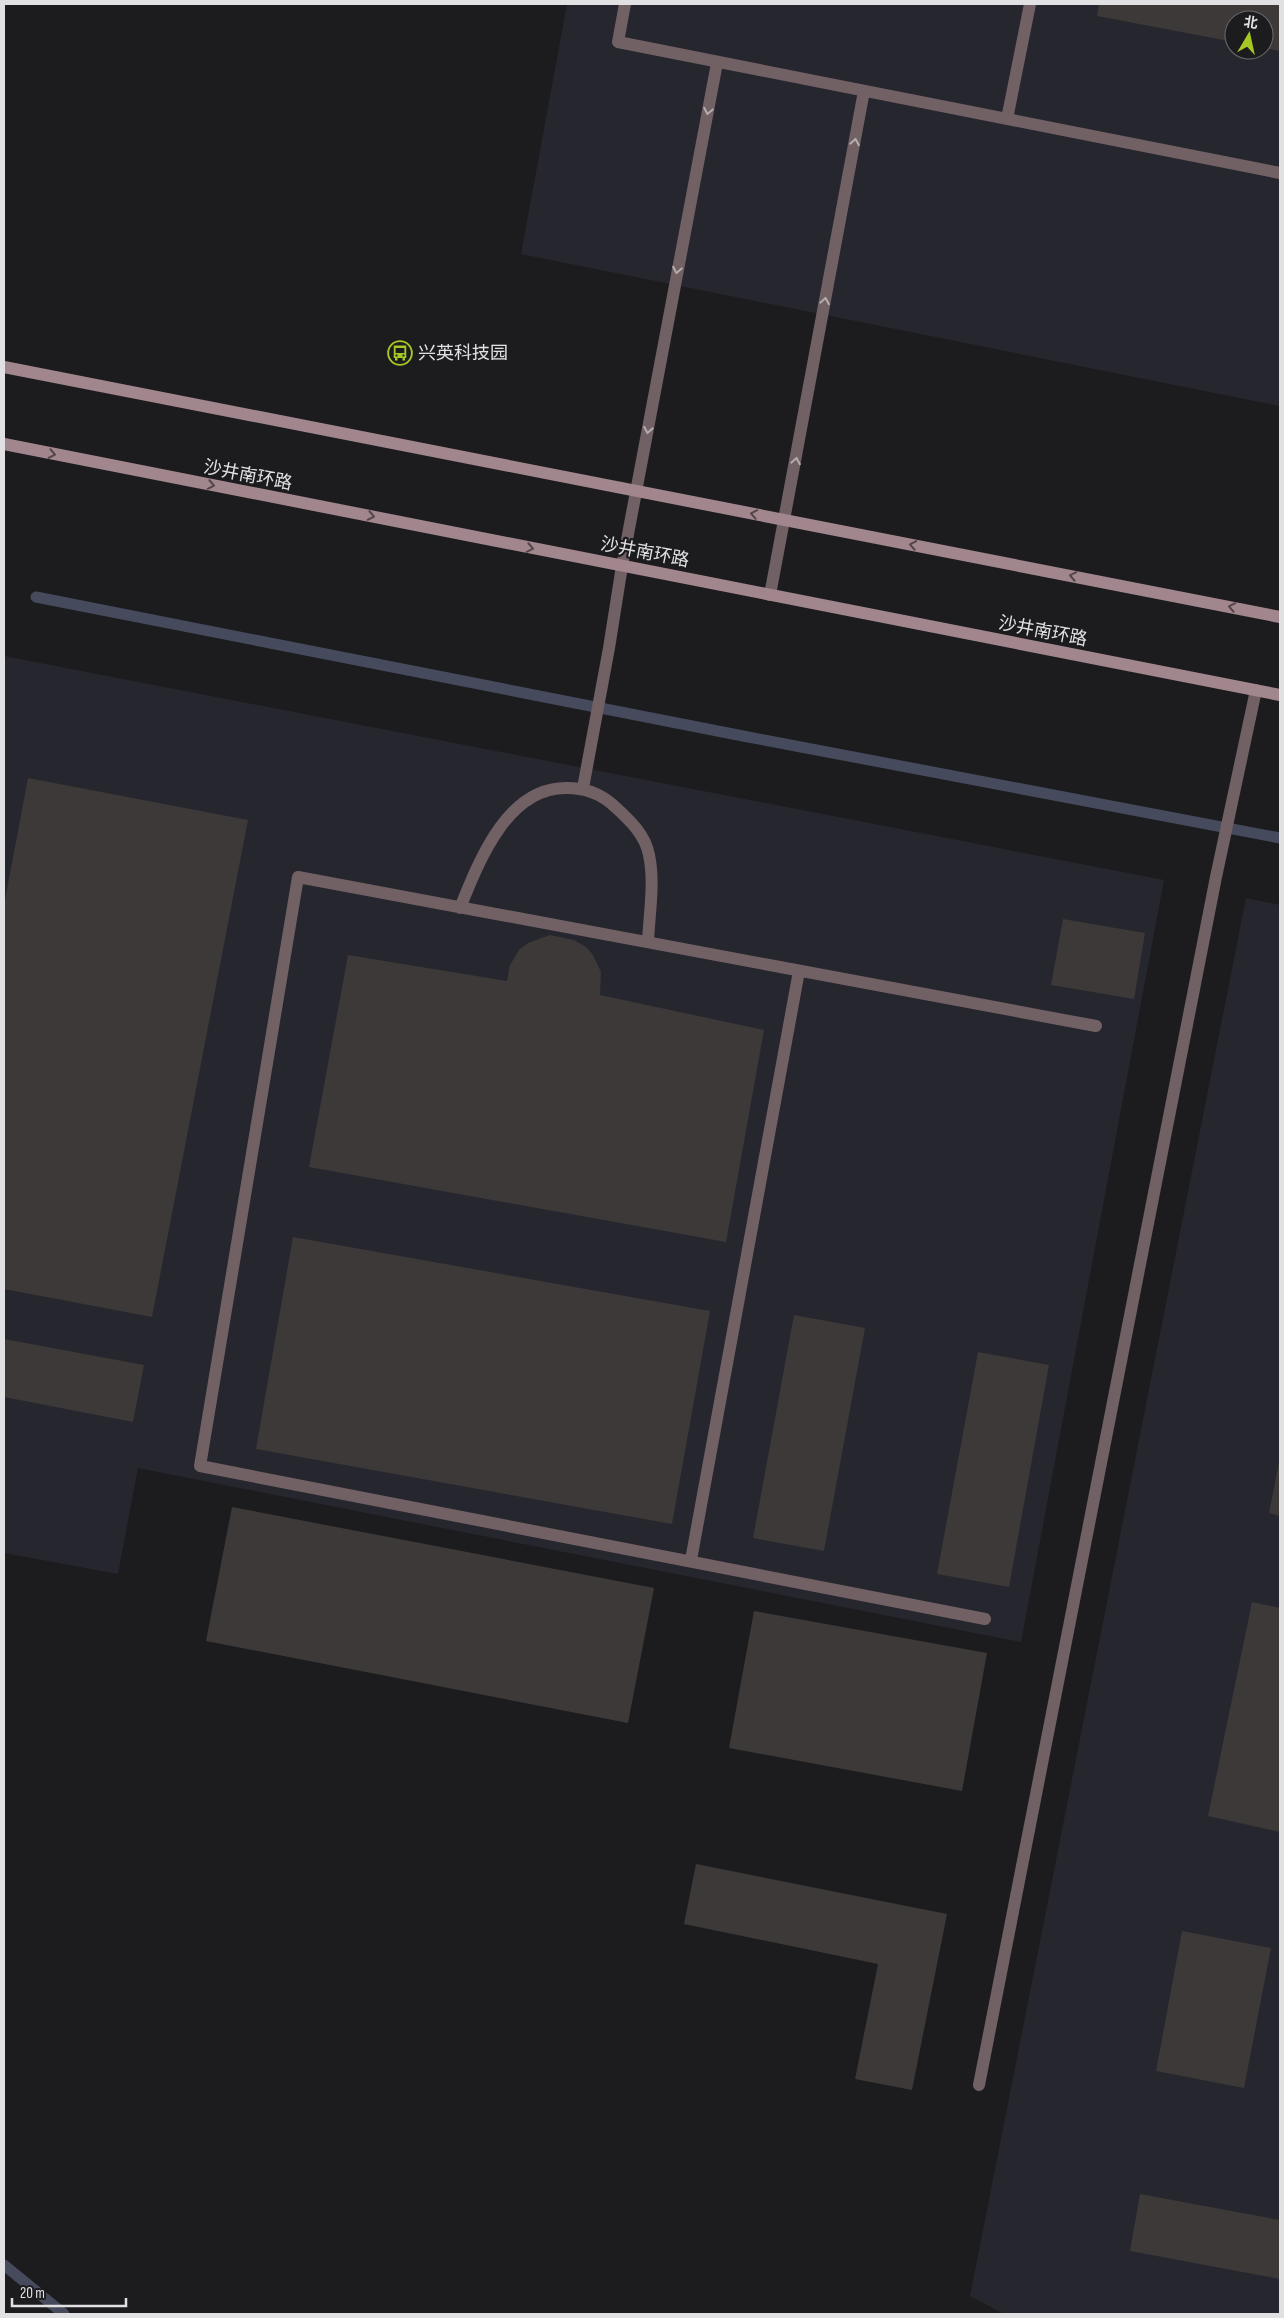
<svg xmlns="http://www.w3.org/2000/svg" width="1284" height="2318" viewBox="0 0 1284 2318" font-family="'Sofia Sans Condensed','Noto Sans SC',sans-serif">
<rect width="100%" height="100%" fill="#1c1c1f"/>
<!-- built -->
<path fill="#26262e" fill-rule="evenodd" d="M567,4H1280V406L521,254ZM1234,20H1264V50H1234Z
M4,656L1164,880L1021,1642L138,1468L118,1574L4,1553Z
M1246,898L1280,905V2314H1004L970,2296Z"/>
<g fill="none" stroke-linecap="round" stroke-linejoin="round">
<!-- stream -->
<path stroke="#454b5c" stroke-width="11" d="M36,597L743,736L1280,838
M4,2265L64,2314"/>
</g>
<!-- building -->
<path fill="#3d3938" d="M1099,4H1280V51L1264,48V20H1234V42L1097,16Z
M28,778L248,820L152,1317L4,1289V905Z
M1063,919L1145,933L1134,999L1051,985Z
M550,935L574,940L586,947L593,955L601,972L600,995L764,1030L726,1242L309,1167L348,955L507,981L510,965L519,950L528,943Z
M293,1237L710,1311L672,1524L256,1449Z
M794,1315L865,1328L824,1551L753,1538Z
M4,1339L144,1365L133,1422L4,1397Z
M978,1352L1049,1365L1009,1587L937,1574Z
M1279,1462H1280V1516L1269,1513Z
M232,1507L654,1588L628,1723L206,1641Z
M1252,1602L1280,1608V1832L1208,1816Z
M754,1611L987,1653L962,1791L729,1748Z
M696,1864L947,1914L912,2090L855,2079L878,1964L684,1924Z
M1182,1931L1271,1948L1244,2088L1156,2071Z
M1140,2194L1280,2220V2279L1130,2251Z"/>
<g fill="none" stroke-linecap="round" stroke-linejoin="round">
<!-- service -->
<path stroke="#716064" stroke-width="12" d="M460,908C479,861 507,787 567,788C583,788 599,793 612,804C627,818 645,833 649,855C655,883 649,915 648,942
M691,1560L799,971
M985,1619L200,1466L298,877L1096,1026"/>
<!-- minor -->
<path stroke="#716064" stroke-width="12" d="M625,4L618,42L1280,173
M1007,119L1030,4
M770,595L864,91
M583,788L609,648L622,566L717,63
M979,2085L1216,877L1256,690"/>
<!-- secondary -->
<path stroke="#a2868d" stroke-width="12" d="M4,367L1280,617
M4,444L1280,695"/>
</g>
<!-- one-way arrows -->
<defs><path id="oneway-chevron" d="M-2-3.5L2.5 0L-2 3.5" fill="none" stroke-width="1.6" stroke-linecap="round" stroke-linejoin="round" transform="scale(1.25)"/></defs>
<g stroke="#b4adb0">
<use href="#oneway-chevron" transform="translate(708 111) rotate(101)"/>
<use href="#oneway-chevron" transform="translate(855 142) rotate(-80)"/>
<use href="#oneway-chevron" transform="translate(677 270) rotate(101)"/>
<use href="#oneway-chevron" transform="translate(825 301) rotate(-80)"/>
<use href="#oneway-chevron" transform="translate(648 430) rotate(100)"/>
<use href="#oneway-chevron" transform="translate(796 461) rotate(-80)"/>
</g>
<g stroke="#52464b">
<use href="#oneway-chevron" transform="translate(52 454) rotate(11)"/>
<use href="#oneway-chevron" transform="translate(211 485) rotate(11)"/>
<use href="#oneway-chevron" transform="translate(754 514) rotate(-169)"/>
<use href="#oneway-chevron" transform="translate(371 516) rotate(11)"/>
<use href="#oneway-chevron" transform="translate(913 545) rotate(-169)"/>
<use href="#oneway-chevron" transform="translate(530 548) rotate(11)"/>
<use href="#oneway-chevron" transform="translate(1073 576) rotate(-169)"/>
<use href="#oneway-chevron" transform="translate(1232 607) rotate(-169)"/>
</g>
<!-- icons -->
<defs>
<g id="bus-ring" transform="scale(1.25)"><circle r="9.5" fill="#1c1c1f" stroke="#a5c823" stroke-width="1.5"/><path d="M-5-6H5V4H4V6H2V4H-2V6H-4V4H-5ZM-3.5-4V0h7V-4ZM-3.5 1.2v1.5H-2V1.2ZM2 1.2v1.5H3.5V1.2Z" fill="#a5c823"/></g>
</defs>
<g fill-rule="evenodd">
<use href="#bus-ring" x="400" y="353"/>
</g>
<g text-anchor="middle" stroke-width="4.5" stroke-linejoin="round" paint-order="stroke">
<!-- poi labels -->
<g font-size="18" fill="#e1e1e3" stroke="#1c1c1f" text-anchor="start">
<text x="418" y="359">兴英科技园</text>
</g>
<!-- street labels -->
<g font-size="18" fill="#e1e1e3" stroke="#1c1c1f">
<text transform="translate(248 475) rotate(11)" y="6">沙井南环路</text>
<text transform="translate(645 552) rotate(11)" y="6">沙井南环路</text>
<text transform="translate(1043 631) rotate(11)" y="6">沙井南环路</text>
</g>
</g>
<!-- border -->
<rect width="1284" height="2318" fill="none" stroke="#e1e1e3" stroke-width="10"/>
<!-- north arrow -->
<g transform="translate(1249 35) rotate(9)"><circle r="24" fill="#1c1c1f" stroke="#6b6b6d"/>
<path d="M0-4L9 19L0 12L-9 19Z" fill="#a5c823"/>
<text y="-8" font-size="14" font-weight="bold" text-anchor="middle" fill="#e1e1e3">北</text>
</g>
<!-- scale -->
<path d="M12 2298v8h114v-8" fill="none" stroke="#e1e1e3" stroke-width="2.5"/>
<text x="20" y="2298" font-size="15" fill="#e1e1e3" stroke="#1c1c1f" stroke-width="4" paint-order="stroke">20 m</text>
</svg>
